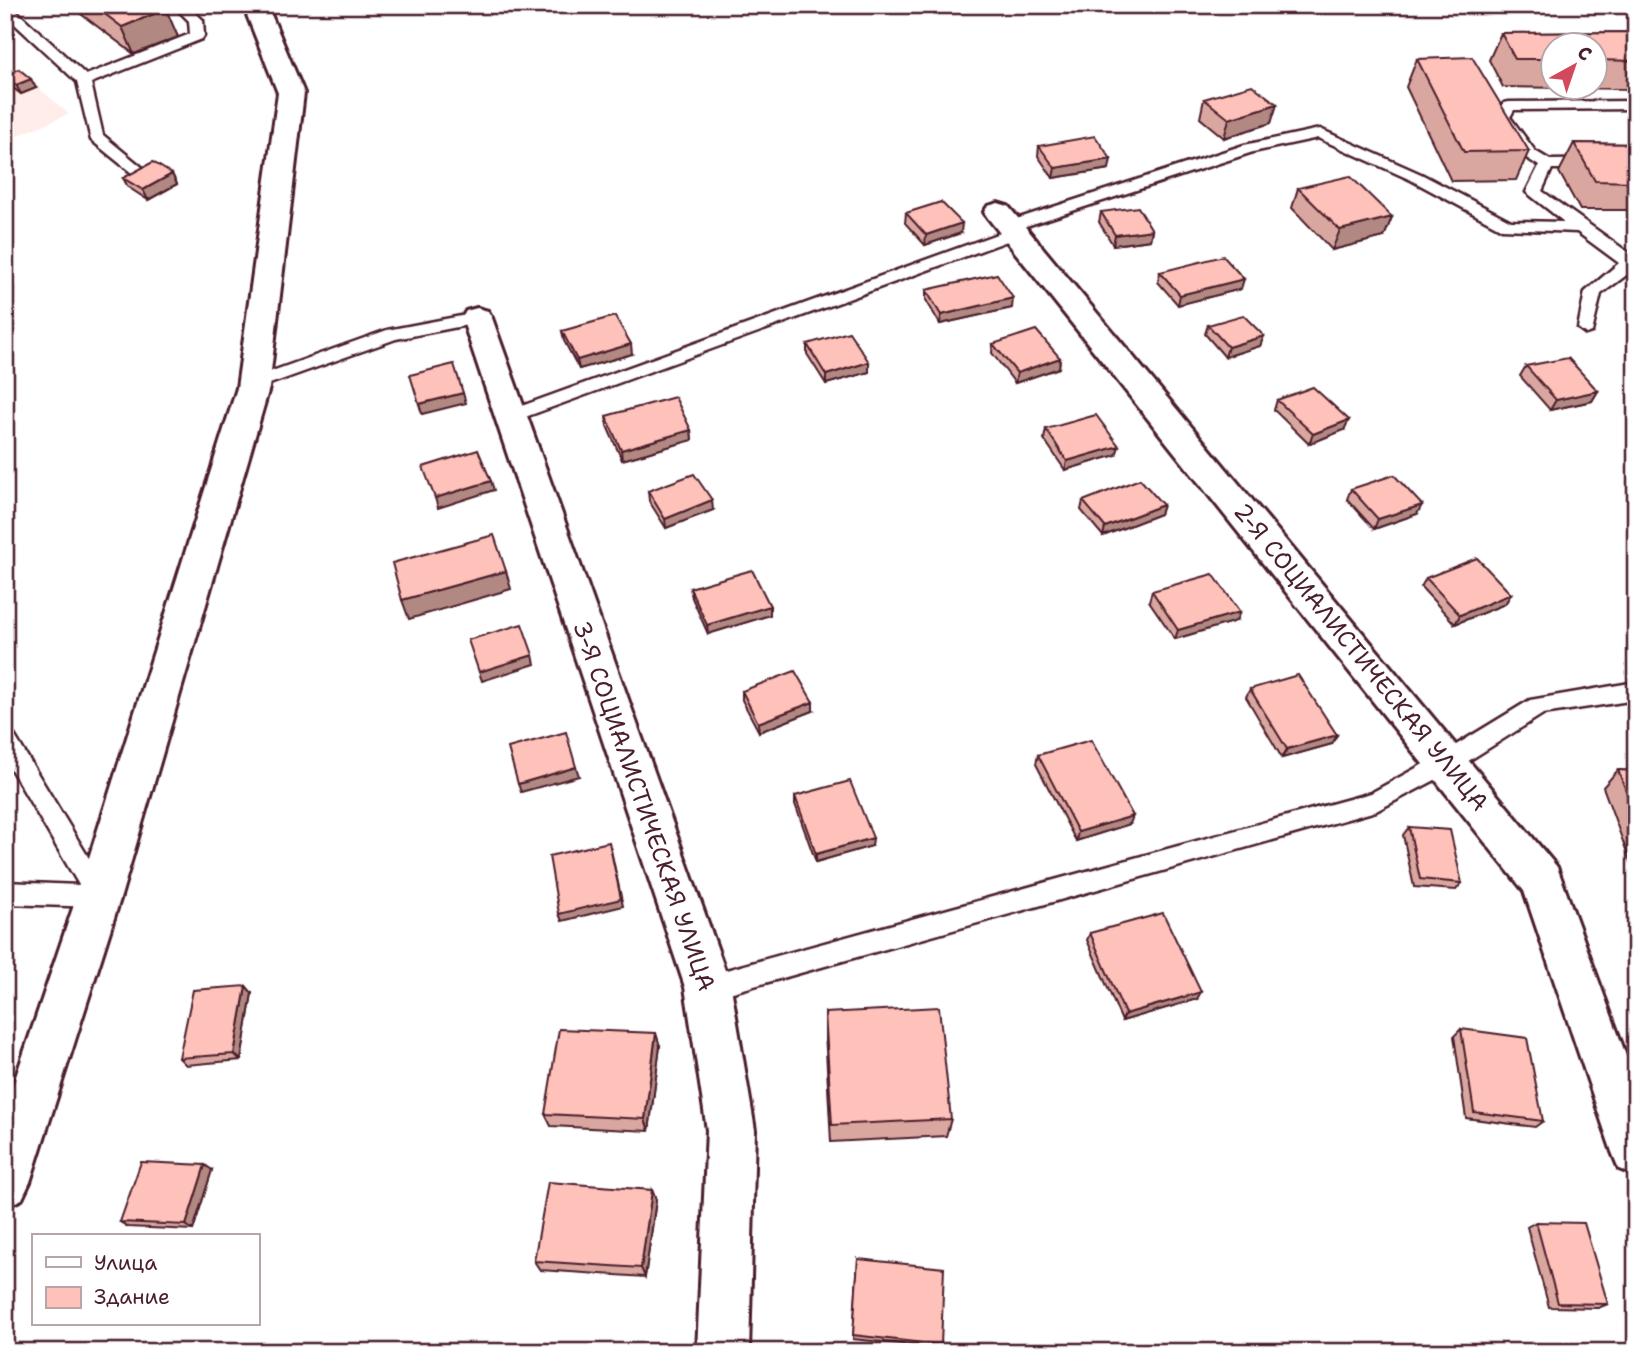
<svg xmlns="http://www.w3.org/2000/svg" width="1641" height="1357" viewBox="0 0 1641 1357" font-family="'Shantell Sans',sans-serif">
<rect width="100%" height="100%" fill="#fff"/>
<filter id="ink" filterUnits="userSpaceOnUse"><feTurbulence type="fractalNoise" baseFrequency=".0143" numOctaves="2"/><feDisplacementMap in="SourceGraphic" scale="14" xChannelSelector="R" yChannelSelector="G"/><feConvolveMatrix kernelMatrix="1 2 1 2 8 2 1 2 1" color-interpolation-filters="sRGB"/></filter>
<g filter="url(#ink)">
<!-- built -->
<path fill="#ffedea" d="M5,59L69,114L5,141Z"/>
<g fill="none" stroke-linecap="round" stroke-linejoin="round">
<!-- service casing -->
<g stroke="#4a1f2b" stroke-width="5">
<path id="service" d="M5,5H10L86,75L190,34L189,21L173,5H187L203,20L204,36L202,39L91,83L103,135L143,168L146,171L143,174H133L91,140L77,82L5,15Z
M1636,101V109L1514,110L1510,117L1535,151L1550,160L1636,159V169H1552L1542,191L1636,258V268L1601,294L1592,332L1586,334L1578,328L1585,292L1619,263L1577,232L1502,229L1411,180L1318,138L1253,152L1017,229L1023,233L1021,236L517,420H505L502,416L505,412L1008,230L1002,226L1004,223L1244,145L1320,129L1421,174L1511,221L1564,222L1526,192L1539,166L1525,157L1496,117L1504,103L1509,102Z
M477,313L483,314L485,318L483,322L396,339L253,390L244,384L247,380L387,330Z
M1636,682V700L1543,714L1454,770L1376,811L708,999L699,995L696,987L699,979L708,975L1371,793L1438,756L1530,700Z
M5,730L13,733L107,888L111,896L107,904L99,907L5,904V882L79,885L5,759Z"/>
</g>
<!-- minor casing -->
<g stroke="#4a1f2b" stroke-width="6">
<path id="minor" d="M243,5H267L304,93L269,388L121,896L30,1182L22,1199L5,1207V1109L77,896L237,388L278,93Z
M998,203L1008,206L1557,867L1636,1083V1176L1619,1169L1612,1152L1524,891L988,218L984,212L988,206Z
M477,308L488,311L492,318L731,987L755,1130L749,1352H697L707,1130L685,987L462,318L466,311Z"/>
</g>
<!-- service -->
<use href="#service" fill="#fff" fill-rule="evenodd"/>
<!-- minor -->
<use href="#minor" fill="#fff" fill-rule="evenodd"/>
</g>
<!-- wall -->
<path fill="#daa7a0" stroke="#4a1f2b" stroke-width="2" fill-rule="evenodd" d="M69,5H161L178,37L134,54Z
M1636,32V89L1503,87L1489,60L1501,33ZM1553,46H1595V88H1553Z
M1417,59L1529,151L1516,180L1451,181L1406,87Z
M5,75L36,88L21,94L9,85Z
M1204,99L1277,104L1271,123L1224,138L1200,118Z
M1574,143L1636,144V210H1580L1559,172Z
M1039,146L1109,169L1053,178L1038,156Z
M172,174L177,184L148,200L128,187L123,178Z
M1298,188L1392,217L1384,237L1332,250L1292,208Z
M1101,212L1152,230L1150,240L1113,245L1099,222Z
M906,213L961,233L925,245L905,223Z
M1160,272L1241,289L1178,305L1158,282Z
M926,290L1012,308L940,324L926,300Z
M1208,325L1264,336L1260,346L1225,357L1205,334Z
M562,331L632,354L579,369L564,341Z
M807,344L869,362V372L826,384L807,354Z
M993,344L1060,358L1059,368L1015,383L992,353Z
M1526,366L1598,391L1592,401L1550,410L1520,376Z
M1277,400L1344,430L1309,444L1274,410Z
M606,416L691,430L692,440L622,460L607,426Z
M1046,429L1119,446L1116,455L1065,470L1044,439Z
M1351,489L1417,514L1374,529L1347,499Z
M648,491L713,510L666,528L649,501Z
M1083,501L1163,505L1160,514L1103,536L1081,510Z
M1426,578L1511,594L1505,604L1455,624L1421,587Z
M690,588L770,606V615L708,634L692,598Z
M1152,591L1236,621L1175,639L1149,601Z
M1250,689L1332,744L1282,758L1246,697Z
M742,691L813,711L759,732L742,700Z
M1038,755L1130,824L1076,841L1036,764Z
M1618,770L1636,771V877L1603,787Z
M795,796L872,846L816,862L795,804Z
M1409,827L1462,883L1456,890L1414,887L1403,835Z
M1090,933L1197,999L1122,1021L1087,940Z
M246,986L252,993L241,1060L186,1065L179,1058Z
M825,1013L951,1119L946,1136L831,1142L825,1032Z
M1461,1029L1543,1121L1535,1127L1466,1118L1454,1036Z
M660,1046L649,1131L551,1126L545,1114Z
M212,1170L193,1230L128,1227L120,1222Z
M652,1190L656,1200L645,1277L540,1270L534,1261Z
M1536,1222L1608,1304L1598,1308L1549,1307L1527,1227Z
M858,1259L941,1345L940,1348L853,1339Z"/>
<!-- shaded-wall -->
<path fill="#b28882" stroke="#4a1f2b" stroke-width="2" d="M166,9L178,37L134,54L122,27Z
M5,59L10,67L5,69Z
M31,79L36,88L21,94L16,85Z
M1277,104L1271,123L1224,138L1229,119Z
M1111,159L1109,169L1053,178L1055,168Z
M172,174L177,184L148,200L143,190Z
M1392,217L1384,237L1332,250L1340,230Z
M962,223L961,233L925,245L926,235Z
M1152,230L1150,240L1113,245L1115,235Z
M1244,279L1241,289L1178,305L1180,295Z
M1013,298L1012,308L940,324L941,315Z
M1264,336L1260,346L1225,357L1228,347Z
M631,344L632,354L579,369L577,360Z
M1060,358L1059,368L1015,383L1017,373Z
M869,362V372L826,384V375Z
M1598,391L1592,401L1550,410L1556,400Z
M463,393L466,403L422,414L419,404Z
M1349,420L1344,430L1309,444L1313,434Z
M691,430L692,440L622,460L621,450Z
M1119,446L1116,455L1065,470L1067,461Z
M491,481L494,490L438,508L435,498Z
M712,500L713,510L666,528L665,519Z
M1163,505L1160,514L1103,536L1105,527Z
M1422,505L1417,514L1374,529L1378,519Z
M506,571L511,589L409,619L402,600Z
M1511,594L1505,604L1455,624L1460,615Z
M770,606V615L708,634L707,625Z
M1240,612L1236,621L1175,639L1178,630Z
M533,655L535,664L482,681L479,672Z
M813,702V711L759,732L758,723Z
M1337,735L1332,744L1282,758L1287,749Z
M576,767L579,776L521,792L518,784Z
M1133,816L1130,824L1076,841L1078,832Z
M873,838L872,846L816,862V854Z
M611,850L623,906L562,921L559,914Z
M246,986L252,993L241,1060L234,1054Z
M5,988L10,991L5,1004Z
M1201,992L1197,999L1122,1021L1125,1014Z
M656,1033L660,1046L649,1131L645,1119Z
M205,1165L212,1170L193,1230L186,1225Z
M652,1190L656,1200L645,1277L641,1268Z"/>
<!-- building -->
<path fill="#fec2ba" stroke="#4a1f2b" stroke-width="2" d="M93,5H161L166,9L122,27Z
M1636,32V61L1595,60V46H1553V59H1515L1501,33Z
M1472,57L1529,151L1464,152L1417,59Z
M19,69L31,79L16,85L5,76V75Z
M1252,85L1277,104L1229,119L1204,99Z
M1095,136L1111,159L1055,168L1039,146Z
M1574,143L1636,144V182L1595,181Z
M153,162L172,174L143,190L123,178Z
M1350,176L1392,217L1340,230L1298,188Z
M941,202L962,223L926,235L906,213Z
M1138,207L1152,230L1115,235L1101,212Z
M1223,256L1244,279L1180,295L1160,272Z
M997,274L1013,298L941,315L926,290Z
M1243,315L1264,336L1228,347L1208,325Z
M615,316L631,344L577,360L562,331Z
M1036,330L1060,358L1017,373L993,344Z
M849,332L869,362L826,375L807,344Z
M1568,358L1598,391L1556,400L1526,366Z
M454,364L463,393L419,404L410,375Z
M1313,387L1349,420L1313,434L1277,400Z
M675,397L691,430L621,450L606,416Z
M1096,415L1119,446L1067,461L1046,429Z
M478,450L491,481L435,498L423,467Z
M694,474L712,500L665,519L648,491Z
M1394,475L1422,505L1378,519L1351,489Z
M1140,479L1163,505L1105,527L1083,501Z
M494,535L506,571L402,600L392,563Z
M1477,558L1511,594L1460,615L1426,578Z
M752,570L770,606L707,625L690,588Z
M1213,574L1240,612L1178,630L1152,591Z
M522,624L533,655L479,672L468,640Z
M795,671L813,702L758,723L742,691Z
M1298,675L1337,735L1287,749L1250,689Z
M566,732L576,767L518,784L508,748Z
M1091,740L1133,816L1078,832L1038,755Z
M1618,770L1636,771V817Z
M850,781L873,838L816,854L795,796Z
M1409,827L1450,830L1462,883L1420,879Z
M609,842L621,899L559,914L549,856Z
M1163,913L1201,992L1125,1014L1090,933Z
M246,986L234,1054L179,1058L193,990Z
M939,1007L951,1119L832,1125L825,1013Z
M559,1029L656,1033L645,1119L545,1114Z
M1461,1029L1527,1038L1543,1121L1474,1112Z
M141,1162L205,1165L186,1225L120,1222Z
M548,1182L652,1190L641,1268L534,1261Z
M1536,1222L1584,1223L1608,1304L1558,1303Z
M858,1259L944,1268L941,1345L853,1335Z"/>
</g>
<g text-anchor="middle" stroke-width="6" stroke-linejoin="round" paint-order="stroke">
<!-- street labels -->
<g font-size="24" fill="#4a1f2b" stroke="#fff">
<text transform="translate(1361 657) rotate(51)" y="8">2-Я СОЦИАЛИСТИЧЕСКАЯ УЛИЦА</text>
<text transform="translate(644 806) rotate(71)" y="8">3-Я СОЦИАЛИСТИЧЕСКАЯ УЛИЦА</text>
</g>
</g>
<!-- margin -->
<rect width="1641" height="1357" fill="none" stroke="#fff" stroke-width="28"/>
<rect x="14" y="14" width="1613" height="1329" fill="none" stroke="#4a1f2b" stroke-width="2.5" filter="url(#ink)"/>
<!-- legend -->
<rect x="32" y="1234" width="228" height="91" fill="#ffffff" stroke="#b7a5aa" stroke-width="2"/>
<rect x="46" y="1257" width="35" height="10" fill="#ffffff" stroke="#b7a5aa" stroke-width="2"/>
<text x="94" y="1270" font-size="21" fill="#4a1f2b">Улица</text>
<rect x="46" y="1287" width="35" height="21" fill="#fec2ba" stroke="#b7a5aa" stroke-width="2"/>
<text x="94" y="1304" font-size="21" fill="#4a1f2b">Здание</text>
<!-- north arrow -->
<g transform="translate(1574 66) rotate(40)"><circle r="33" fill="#ffffff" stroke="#b7a5aa" stroke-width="2"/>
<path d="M0-5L12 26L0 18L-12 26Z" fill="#d1495b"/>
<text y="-10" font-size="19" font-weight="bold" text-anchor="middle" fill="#4a1f2b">С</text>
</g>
</svg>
